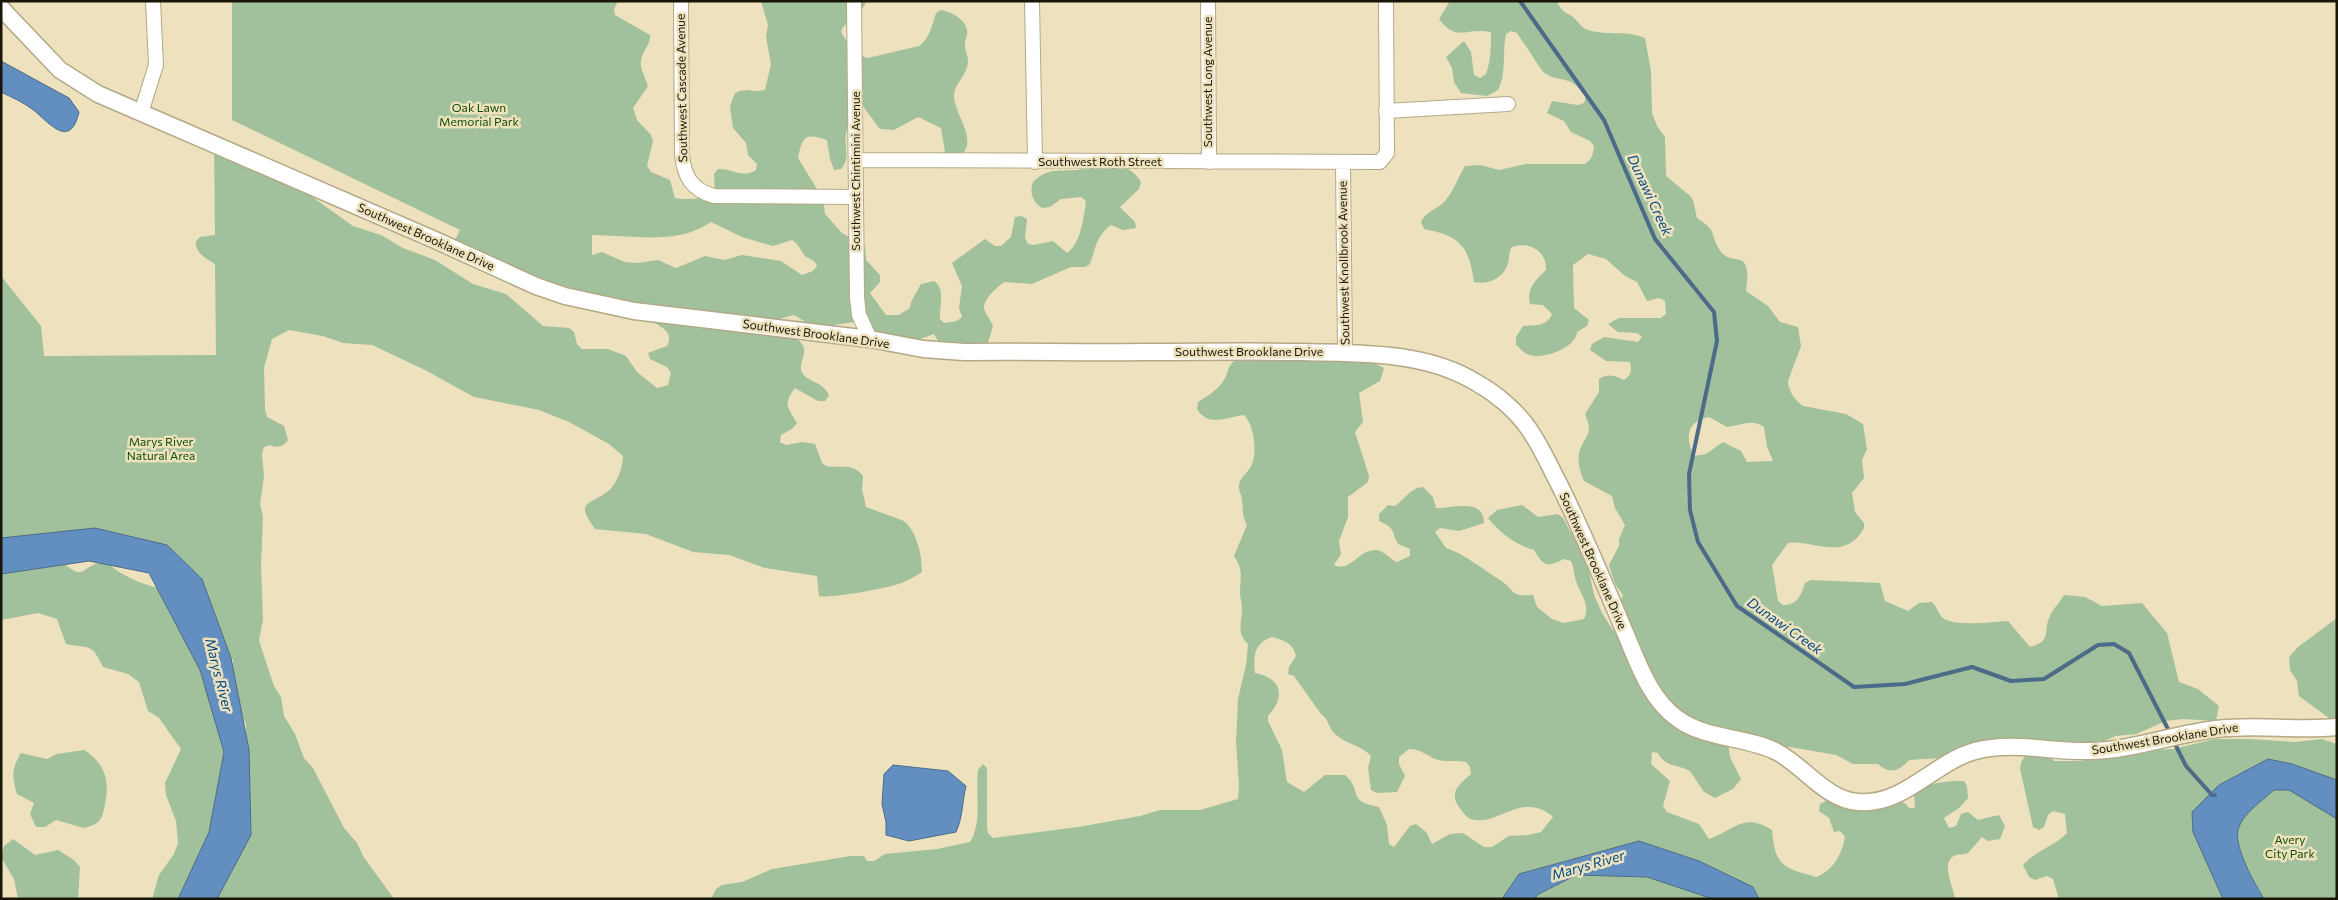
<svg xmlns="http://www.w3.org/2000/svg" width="2338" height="900" viewBox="0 0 2338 900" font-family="Commissioner,sans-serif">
<rect width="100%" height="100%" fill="#ede2bd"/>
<!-- green -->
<path fill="#a1c09c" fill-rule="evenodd" d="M232,1H618L614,9L615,15L650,35C651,46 639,54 641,66C642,72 646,79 648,86L633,108L637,120L651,135L653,141L647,166L651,172L670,180L675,198C687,200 704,199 715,194L714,174L718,169C732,168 743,179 756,170L757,164L748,155L746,143L733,128L730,106L735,93C745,87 754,93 765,90L771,64L766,37L768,25L761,1H866C863,14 847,19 841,31C844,40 858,56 868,58L919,46C930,38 932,25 936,13L941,10C952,12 969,21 967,34C967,38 964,41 965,45C965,53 970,57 967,67C964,79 953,85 954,98C956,115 975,138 964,152L951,155L945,152L941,128L918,117L894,130L880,129L862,105C858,113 850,121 847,130C842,143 852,157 841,169L834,170L830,159L827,140C805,132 802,137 798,158L823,199L825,214L842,233L865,246L866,260L880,275V282L870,293L886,315H899L910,308L911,302L921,284L934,281C946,289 939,306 940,319L944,323L957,321L962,317L959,308L962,286L952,263L985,239L995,246H1001L1011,237L1015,217L1021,216L1027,219L1025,238L1028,244L1034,245L1053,241L1067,253C1081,244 1084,216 1086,201L1081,197L1061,199L1050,207L1043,208C1033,204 1029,192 1033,182C1050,165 1064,173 1085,169C1091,168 1097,164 1104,164C1119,163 1134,169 1141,182L1139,189L1120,207L1135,222L1136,228L1123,230L1111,225C1097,235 1095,249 1090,264L1085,267H1071L1032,284L1004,282C998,287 983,299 984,308C985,314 991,320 993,326L987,346H941L934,334L909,343L886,344L861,321L820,327L812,326L794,315L755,326L734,314L719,316C732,323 747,334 762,335C775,336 792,331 802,344C809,354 796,365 803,374C810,383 822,381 829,395L825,401H818L795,388C783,404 787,407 797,423L792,429L781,435L780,442L786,445L802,442L815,444L822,463L826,466C841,469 852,462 863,476L862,489L866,507L904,521C917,532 922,555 922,572C915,576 908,581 901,583C890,588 827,599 819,596L817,576L765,568L729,555L693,552L646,534L595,529C575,501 588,506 607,492C617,485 623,467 623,456L609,444L569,422L539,410L474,397L425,370L372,345L343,343L323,336L289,330L272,339L264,368L265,410L267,417L284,426L288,440C283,447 278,448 270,445L264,447L262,454L264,476L260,504L263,517L261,566L263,620L259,640L263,653L274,686L281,697L284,716L295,734L304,758L313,768L344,828L357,843L363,856L394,899H213L247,763L246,724L234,698L232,680L233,660L167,572L1,545V276L41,326L44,356L216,355L215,264C206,258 195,254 196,241L200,237L215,235L214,144L301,189L353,226L381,235L403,248L435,260L473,284L506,294L543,326L569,328L574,332L577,344L582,349H608L626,356L637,372L657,388L668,385L671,373L667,367L650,359L648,353L667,346C670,340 670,334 664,329C639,310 601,306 571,295C533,280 497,261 459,245L455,240L460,230L232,120ZM711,222L742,237L773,246L792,240C799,244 800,250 805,256C810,260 814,259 817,266L813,271L802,275L781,261L742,255L724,260L705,256L676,268L658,260L638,263L625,262L602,252L592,255V235C632,235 676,246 711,222Z
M1450,1H1557C1560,11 1566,12 1573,17C1578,21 1581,28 1588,30C1607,36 1627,30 1645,38L1651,71L1652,113L1657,126L1665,137L1666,176L1689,195L1693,200L1697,218C1718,232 1709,231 1719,249C1731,270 1753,243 1746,291L1768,306L1780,322L1798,327L1801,346L1788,381C1788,390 1795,401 1803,406L1846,414L1863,424L1867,449L1862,460L1864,478L1852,493L1855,512L1864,523V528C1845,563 1812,539 1788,543L1772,565L1778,601L1783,605C1798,605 1801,595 1805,583L1811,580L1880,583L1885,601L1908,611L1919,603L1932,602C1937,606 1938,614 1943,618C1955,627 1993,622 2008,621L2030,647C2053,641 2042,632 2050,616C2053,609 2060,602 2064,595L2085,597L2102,606L2142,603L2167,633L2179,682L2198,689L2219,706L2216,721L2183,719L2166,721L2136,734L2116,736L2091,746L2043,744C2023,727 1977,749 1955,755C1940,759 1923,759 1909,760C1899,771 1890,775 1878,764H1853L1836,755L1790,747L1728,744L1730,757L1741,779L1733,789L1715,798L1704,792L1690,771C1678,764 1666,768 1658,753L1652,752L1651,764L1670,781L1663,806L1667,812L1699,824L1709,839C1735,830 1743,812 1772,830C1775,866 1783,868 1816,877C1833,871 1842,854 1845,837L1840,831L1834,832L1829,818L1819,811L1820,804L1832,798L1857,804L1860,810C1876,813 1888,798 1905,803L1909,808H1915L1914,794C1928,782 1946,781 1964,781L1967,786L1968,798L1959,808L1944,818L1949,828L1956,826L1961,814L1968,812L1978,820L1999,815L2005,826L2000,839L1988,841L1982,837L1968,853C1964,855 1959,854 1956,855C1939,861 1954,888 1955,899H1759L1753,887L1699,861L1639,841L1519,874L1502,899H711L716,889L722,885L742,882L772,869L851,856H864L867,861H874L885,854L937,849L970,842C983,821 975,793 978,770L983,764L987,768V826L988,833L993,838L1078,827L1140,816L1160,810H1200L1238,799L1239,785L1236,742L1238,699L1246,665L1248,644C1236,632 1242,623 1242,608C1242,603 1240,598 1240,593C1240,576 1244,571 1234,556L1247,525C1242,515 1243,511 1242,500C1242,495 1238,490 1239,485C1240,477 1248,473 1251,466C1258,454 1254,424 1244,415C1226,417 1209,428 1197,409L1198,402C1206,397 1216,391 1222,383C1232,369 1223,368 1242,355L1254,361L1260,359L1368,360L1384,368L1380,381L1359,393L1363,422L1355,432L1369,476L1368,482L1348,497V517L1339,541L1341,554L1334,565C1351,573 1359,548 1377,550C1384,551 1390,559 1397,562L1410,556V549L1398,544C1391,530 1395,528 1379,521V514L1388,505L1395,506C1405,499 1410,488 1423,487L1433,497L1436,508C1452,509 1484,497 1484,523L1459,531L1440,528L1435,532L1446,548C1465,554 1482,569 1500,580C1516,590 1508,597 1533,595L1537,607L1552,619L1564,623L1584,619C1591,605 1580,594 1576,581C1574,574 1574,568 1571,561L1564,559C1547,567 1544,567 1534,550C1516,545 1500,533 1488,518L1497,510L1522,505L1538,517L1558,514L1563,518L1587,562L1594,595L1602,613L1612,629L1625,642L1620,602L1623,595L1615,584L1609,565L1619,546V539L1625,525L1615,508L1612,496L1584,481C1581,474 1577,462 1579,454C1583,435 1595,437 1585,414L1599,392V379C1609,373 1614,376 1624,380C1631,375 1632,371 1630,362L1606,361L1590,350L1592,344L1604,337L1638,342L1642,337L1637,333L1618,332L1608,324L1619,318H1661L1666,314L1665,301L1659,298L1647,301L1637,282L1625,276L1606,259L1588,254L1573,265L1574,308L1589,320L1587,326L1577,332C1576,349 1538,362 1525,353C1522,351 1519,347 1516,345V337L1523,326C1535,325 1547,327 1552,314L1543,305L1530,304C1526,289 1536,279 1546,270C1547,251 1529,241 1512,247C1508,253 1510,259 1507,266C1502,279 1487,285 1474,282C1469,247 1461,236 1424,229L1421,222C1425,213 1434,210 1442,204C1453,194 1457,179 1465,166L1480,165L1499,170L1526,164H1585C1592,159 1593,155 1594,146L1590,141L1571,132L1564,121L1547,113L1552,101L1578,105L1584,103L1586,97C1569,72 1562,85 1543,72L1517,33L1511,31L1506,34C1502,52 1507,74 1498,90L1487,96L1461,93L1454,82L1452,68L1446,57L1464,41L1471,52L1474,75L1480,78L1486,74C1491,60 1491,47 1491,32C1465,27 1457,43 1439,19ZM1709,417L1727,427C1740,426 1752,418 1764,427L1767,447L1773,461L1747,462L1741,451L1723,442L1706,454L1694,456C1685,439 1686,421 1709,417ZM1272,637C1284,640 1293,643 1296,656L1289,667L1288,674L1294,676L1321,714C1329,719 1328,727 1334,733C1345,744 1361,745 1371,756L1368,768L1371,790L1377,793L1397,792L1405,776L1399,764V757L1409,749C1422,749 1426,756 1438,760C1446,762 1457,760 1466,762L1470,767L1471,774C1456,787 1448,794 1462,811C1465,815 1468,819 1474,820C1494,823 1510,806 1529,807C1538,807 1547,811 1553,817L1541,832L1528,835L1509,836L1492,847H1484L1463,833L1450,834L1432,844L1427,833L1416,824L1410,826L1394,847L1389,844L1387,825L1379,807C1345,801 1364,791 1345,775H1325L1304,792L1287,782L1282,750L1268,721V716C1286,697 1282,678 1255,673C1253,656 1254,643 1272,637Z
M58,559C90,586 78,563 107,562C121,577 151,588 171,590L233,761L193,899H152L159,875L174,854L178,843L176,821L166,795L165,783L181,749L159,718L148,711L139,682L128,674L103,667C91,642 90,649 66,644L57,619L38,613L1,620V566Z
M2337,618V724L2299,696L2297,681L2290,670L2289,657L2298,647Z
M2215,739H2249L2295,742L2322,739L2337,744V798L2291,782L2192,812L2193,831L2223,899H2059L2053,879L2047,876L2035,880L2029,877L2023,865C2038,849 2055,846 2067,833L2065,814L2053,811L2048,815L2044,827L2039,830L2033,827L2020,769L2021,763L2027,752H2046L2054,761H2082L2116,751L2173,749Z
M84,750C105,763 110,781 105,804C104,810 103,817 98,822C95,825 88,827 84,828L56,820L45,827H36L30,814L34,803L17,794C12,776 11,770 21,753L47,759L57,754Z
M2274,790H2289L2337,814V899H2264C2255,884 2234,848 2238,830C2242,814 2262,801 2274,790Z
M13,839L35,855L58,850L74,860L80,867L78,899H18L14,879L1,857L4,846Z
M1576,875L1647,877L1713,899H1535L1537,895Z"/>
<!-- water -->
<path fill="#628fc0" stroke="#4c6b89" d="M1,61L69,98L79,112C70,152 47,120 32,109C23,102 11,97 1,92Z
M95,528L167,545L202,579L231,658L249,750L251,835L217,899H178L209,832L224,752L200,670L149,573L89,561L1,574V538Z
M2268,759L2292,764L2337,780V819L2289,790H2274C2262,801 2242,814 2238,830C2234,848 2255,884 2264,899H2223L2193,832L2192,812L2219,785Z
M893,765L948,771L966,786C962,802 963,817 956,832L909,841L886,835V822L882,804L884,774Z
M1639,841L1699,861L1753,887L1759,899H1713L1647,877L1576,875L1537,895L1535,899H1502L1519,874Z"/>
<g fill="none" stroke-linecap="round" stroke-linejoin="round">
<!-- stream -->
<path stroke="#4c6b89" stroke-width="4" d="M1520,1L1604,120L1655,239L1714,312L1717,341L1689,474L1690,510L1698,542L1737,606L1854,687L1905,684L1972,667L2011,681L2044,679L2098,645L2114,644L2129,653L2170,733
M2174,742L2186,766L2212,795H2215"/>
<!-- minor casing -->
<g stroke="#b3a986" stroke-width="16">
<path id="minor" d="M681,1L682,154C684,177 692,190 714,196L856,197
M854,1L857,297L859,315L870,339
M1032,1L1035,162
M1208,1L1209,162
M1386,111L1508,104
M141,113L156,65L153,1
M857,160L1380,162L1387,153L1386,1
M1343,163L1345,353"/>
</g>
<!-- tertiary casing -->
<g stroke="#b3a986" stroke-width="19">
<path id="tertiary" d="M1,8L60,70L98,94L435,240L536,286L565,296L634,311L870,339L923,349L964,352C1023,351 1083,353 1142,352C1196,352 1250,351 1304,352C1363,354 1425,351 1477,383C1495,393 1514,409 1526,425C1539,442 1548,463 1558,482C1582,530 1603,580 1624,630C1637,660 1649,699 1678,719C1707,740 1746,736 1777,752C1804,766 1826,800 1858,802C1904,806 1934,762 1975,751C2013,741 2050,752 2088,751C2131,751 2173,734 2216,729C2256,724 2296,731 2337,727"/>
</g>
<!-- minor -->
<use href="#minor" stroke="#fff" stroke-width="14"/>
<!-- tertiary -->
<use href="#tertiary" stroke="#fff" stroke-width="16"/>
</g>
<g text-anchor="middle" stroke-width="5" stroke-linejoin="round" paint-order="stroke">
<!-- street labels -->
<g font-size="12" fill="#191608" stroke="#ede2bd">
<text transform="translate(1208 82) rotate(-90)" y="4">Southwest Long Avenue</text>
<text transform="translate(682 88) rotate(-91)" y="4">Southwest Cascade Avenue</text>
<text x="1100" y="166">Southwest Roth Street</text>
<text transform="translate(856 171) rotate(-90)" y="4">Southwest Chintimini Avenue</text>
<text transform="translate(426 237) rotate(24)" y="4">Southwest Brooklane Drive</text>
<text transform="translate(1344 263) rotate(-91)" y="4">Southwest Knollbrook Avenue</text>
<text transform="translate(816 334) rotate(8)" y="4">Southwest Brooklane Drive</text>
<text x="1249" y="356">Southwest Brooklane Drive</text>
<text transform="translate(1593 561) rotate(66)" y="4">Southwest Brooklane Drive</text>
<text transform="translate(2165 739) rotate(-9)" y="4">Southwest Brooklane Drive</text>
</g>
<!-- park labels -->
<g font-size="12" fill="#104f05" stroke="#ede2bd">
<text x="479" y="112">Oak Lawn<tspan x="479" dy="14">Memorial Park</tspan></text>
<text x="161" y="446">Marys River<tspan x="161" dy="14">Natural Area</tspan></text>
<text x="2290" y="844">Avery<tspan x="2290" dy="14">City Park</tspan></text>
</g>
<!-- water labels -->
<g font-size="14" font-style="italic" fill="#004a86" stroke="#ede2bd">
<text transform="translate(1650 195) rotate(65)" y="5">Dunawi Creek</text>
<text transform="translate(1785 626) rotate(35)" y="5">Dunawi Creek</text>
<text transform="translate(219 675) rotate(76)" y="5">Marys River</text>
<text transform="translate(1588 865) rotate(-16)" y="5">Marys River</text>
</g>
</g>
<!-- border -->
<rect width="2338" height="900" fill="none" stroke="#191608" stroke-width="5"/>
</svg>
